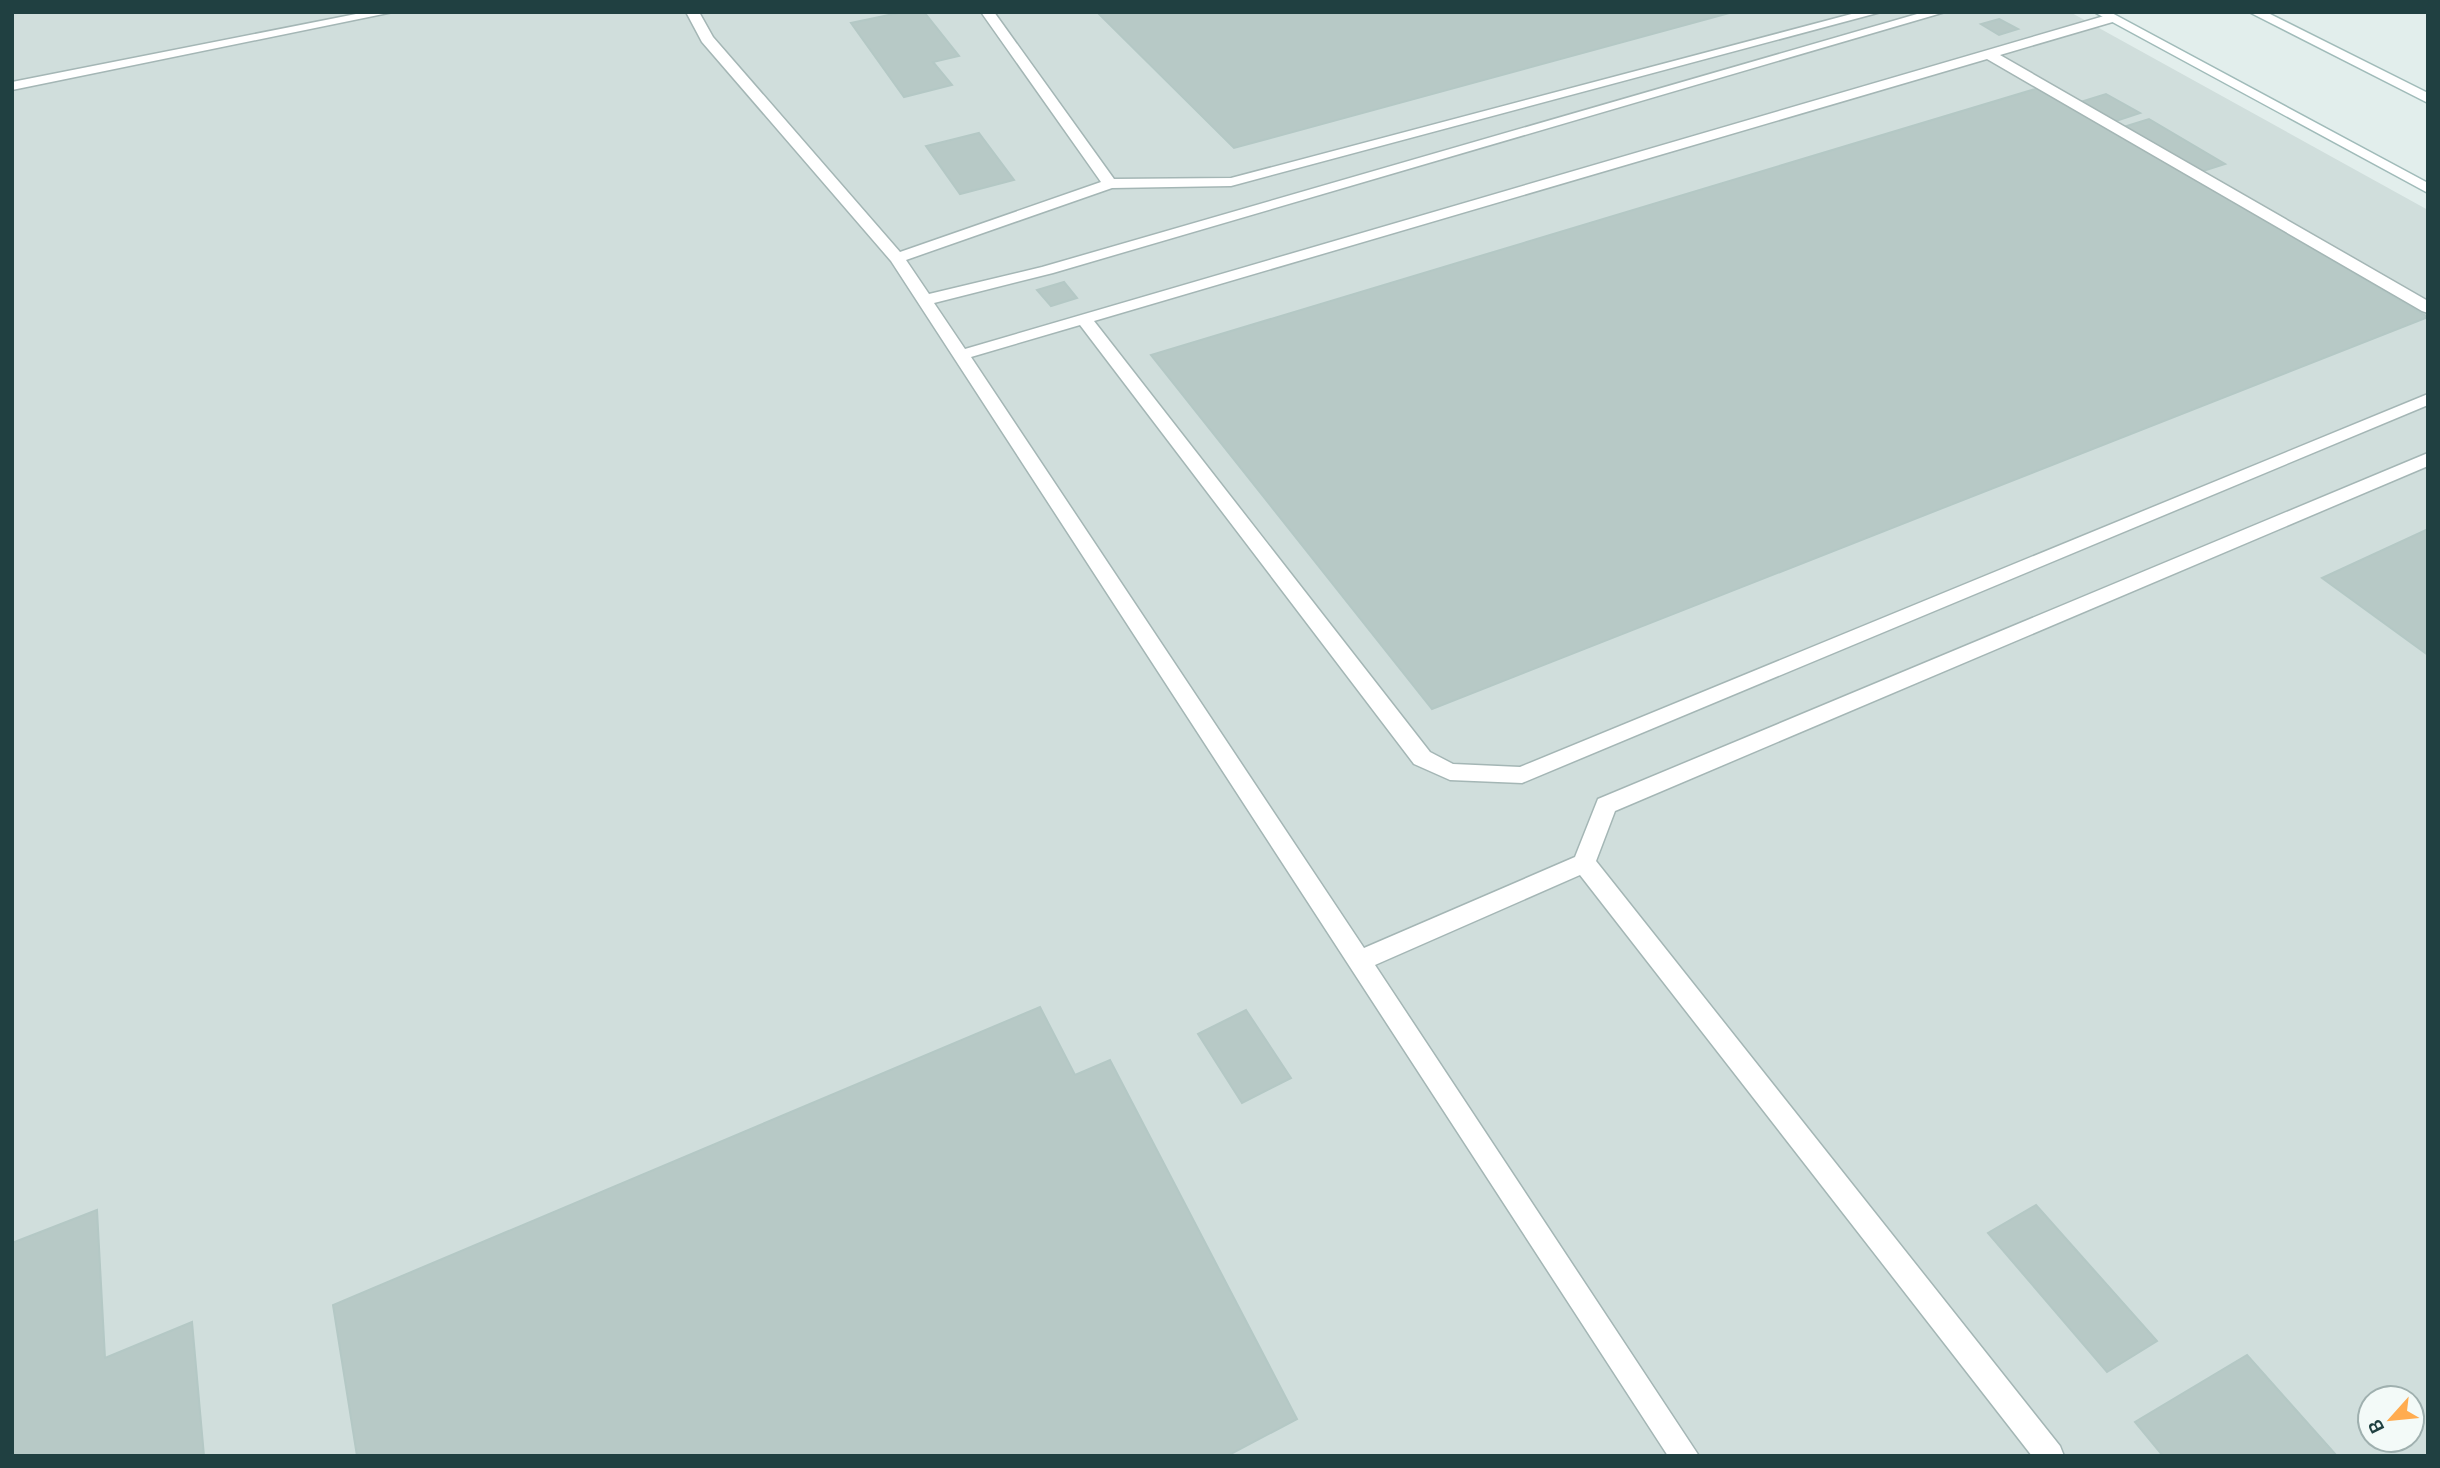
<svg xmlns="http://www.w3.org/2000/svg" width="2440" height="1468" viewBox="0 0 2440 1468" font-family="Lato,sans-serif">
<rect width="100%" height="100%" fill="#e2eeec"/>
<!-- built -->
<path fill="#d0dedc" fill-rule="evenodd" d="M12,12H2070L2428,210V1456H12ZM2370,1398H2412V1440H2370Z"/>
<!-- building -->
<path fill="#b7c9c6" stroke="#b4c8c5" stroke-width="2" d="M903,12H924L959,56L933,62L952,85L904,97L851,23Z
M1097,12H1733L1234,148Z
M1999,19L2018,29L1999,35L1981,24Z
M2042,87L2428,317L1432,709L1151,355Z
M2106,94L2140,113L2110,123L2077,103Z
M2149,119L2225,164L2197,173L2120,128Z
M979,133L1014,180L960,194L926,146Z
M1064,282L1077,298L1051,306L1037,290Z
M2428,529V655L2322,578Z
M1040,1007L1075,1075L1110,1060L1297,1419L1227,1456H357L333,1305Z
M1246,1010L1291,1078L1242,1103L1198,1034Z
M2036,1205L2157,1341L2107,1372L1988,1233Z
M97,1210L105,1358L192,1322L204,1456H12V1243Z
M2247,1355L2337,1456H2163L2135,1422Z"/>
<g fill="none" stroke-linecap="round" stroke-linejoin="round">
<!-- lane casing -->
<g stroke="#a4b6b5" stroke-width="3">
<path id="lane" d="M366,12H393L12,90V82Z
M686,12H699L713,37L900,252L1101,182L981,12H994L1114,179L1231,178L1859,12H1881L1231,186L1112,188L906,260L929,294L1042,267L1924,12H1945L1053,273L934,303L965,349L2111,14L2118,18L2116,21L2000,55L2428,301V313L2422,311L1987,59L1094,321L1430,752L1453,764L1520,767L2428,394V405L1522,783L1450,780L1414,764L1080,325L971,357L1364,948L1575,857L1598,799L2428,453V466L1615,811L1596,861L2060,1446L2064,1456H2032L1580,875L1375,965L1699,1456H1668L891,261L702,42Z"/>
</g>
<!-- secondary casing -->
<g stroke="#a0bbb9" stroke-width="3">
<path id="secondary" d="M2094,12H2110L2428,183V193Z
M2249,12H2266L2428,93V103Z"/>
</g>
<!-- lane -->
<use href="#lane" fill="#fff" fill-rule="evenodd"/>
<!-- secondary -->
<use href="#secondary" fill="#fff" fill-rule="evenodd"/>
</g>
<!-- border -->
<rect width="2440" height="1468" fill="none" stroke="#204041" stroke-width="28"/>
<!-- north arrow -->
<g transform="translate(2391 1419) rotate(243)"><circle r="33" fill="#f3faf8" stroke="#9fb0af" stroke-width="2"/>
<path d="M0-5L12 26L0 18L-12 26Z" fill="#ffac50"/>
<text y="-10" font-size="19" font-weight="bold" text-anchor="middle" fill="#204041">B</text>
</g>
</svg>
